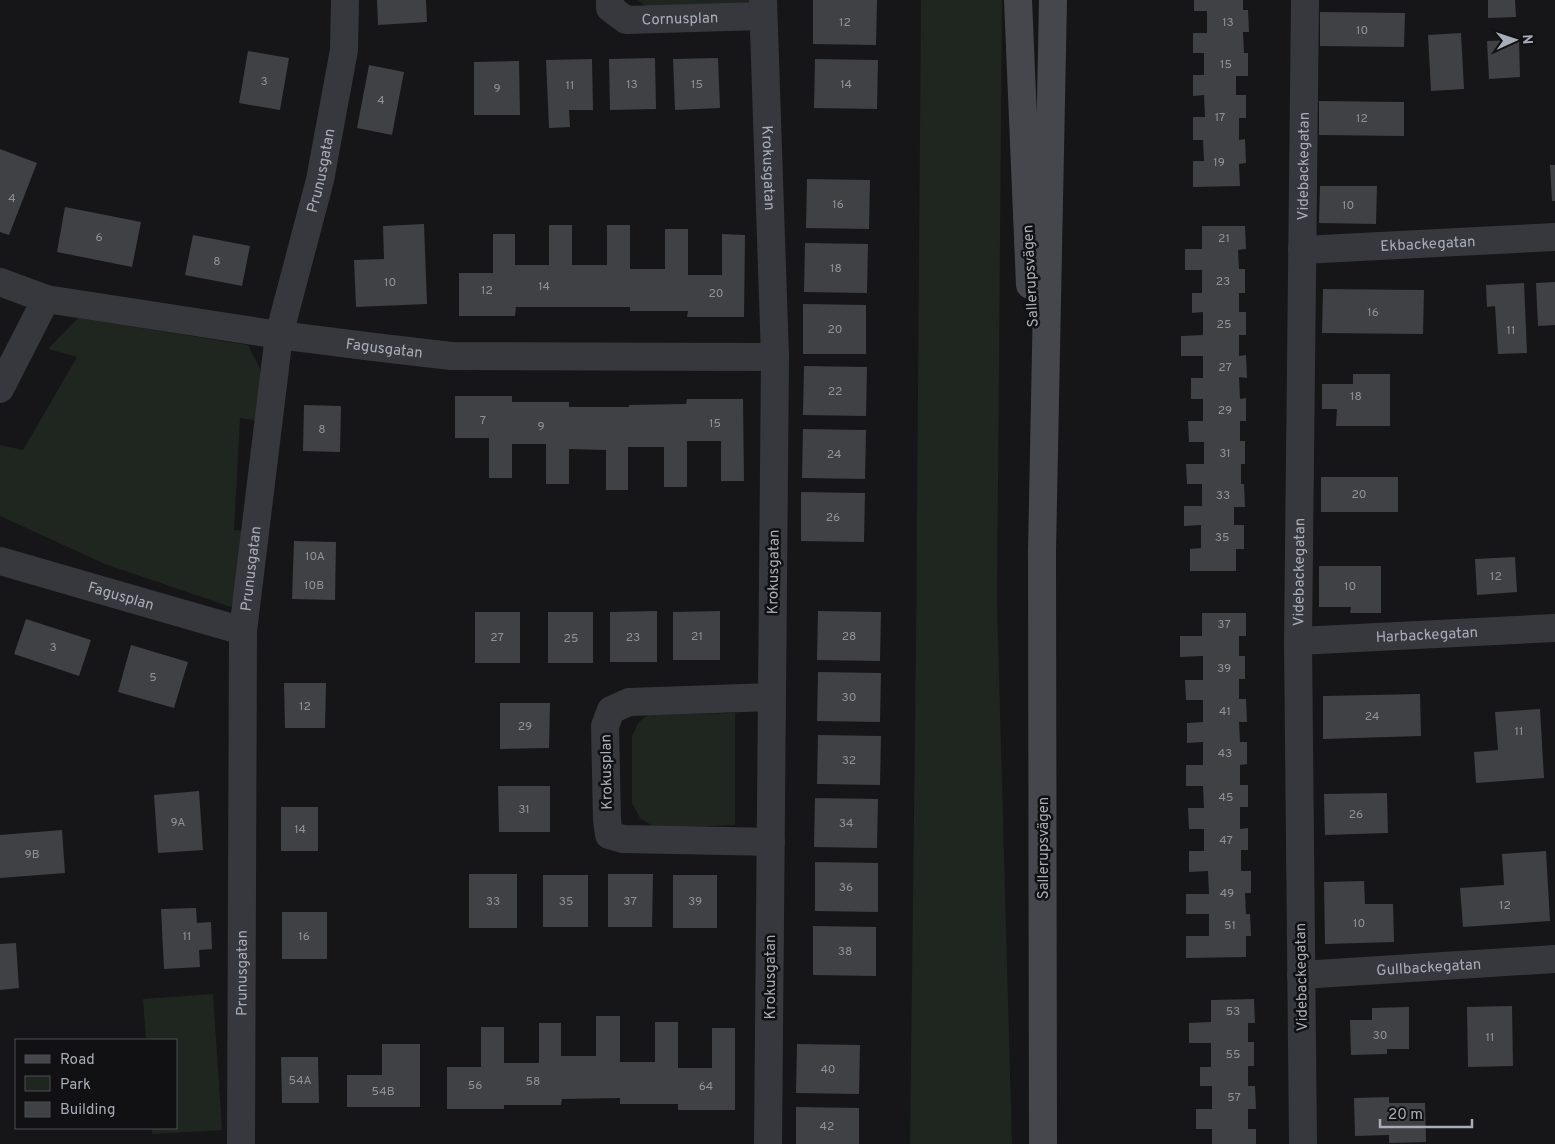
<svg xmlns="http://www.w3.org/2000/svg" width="1555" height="1144" viewBox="0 0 1555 1144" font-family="Overpass,sans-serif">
<rect width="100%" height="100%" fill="#161618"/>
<!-- green -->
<path fill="#1e261f" d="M638,0H754V4L651,11Z
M921,0H1002L997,602L1012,1144H910L916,648Z
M78,318L248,345L260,369V421L240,418L234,530L250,531L242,588L231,607L105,564L0,516V445L23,450L77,357L48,349Z
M735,713V825L656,828L640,818L632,803V736L639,722L648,715Z
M213,994L222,1130L152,1134V1128H176V1040H146L143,999Z"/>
<!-- building -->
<path fill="#404145" d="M377,0H426L427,22L378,25Z
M813,0H877L876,45L813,44Z
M1194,0H1243V10H1248L1249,32H1243L1244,53H1248V76H1236V95H1246V118H1239V140L1245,139L1246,163L1239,164L1240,186L1193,187V161H1204L1203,140H1193V117H1205L1204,95L1193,96V75H1204V53H1193V33H1207V11H1194Z
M1488,0H1515L1516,17L1488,18Z
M1320,12L1405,13L1404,47L1320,46Z
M1461,33L1464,89L1431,91L1428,35Z
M1519,40L1520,77L1489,79L1487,41Z
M248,51L289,58L280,110L239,103Z
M655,58L656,109L610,110L609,59Z
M718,58L720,108L675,110L673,59Z
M592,59L593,110H569L570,127L549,128L546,60Z
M815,59L878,60L877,109L814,108Z
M519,61L520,115H474V62Z
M369,65L404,72L392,135L357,128Z
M1319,101L1404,102V136L1319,135Z
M0,149L37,163L9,235L0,232Z
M1550,165H1555V201H1552Z
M807,179L870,180L869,229L806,228Z
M1320,186H1377L1376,224L1319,223Z
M65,207L141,222L132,267L57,252Z
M424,224L427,304L356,307L354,260L384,259L383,226Z
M549,225H572V265H607V225H630V269H665V229H688V275H722V234L745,235L744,317H687L688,311H630V307H516L515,316H459V273H493V234H515V265H549Z
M1202,226H1245L1246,249L1238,250L1239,269H1245V293H1239V312H1246V335H1239V356L1246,355L1247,378L1239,377L1240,399L1246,398V421H1240V441H1245V464H1241V484H1244L1245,507H1234V525H1244V549H1236V571H1190V549L1201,548V525L1184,526V506H1202V484H1187L1186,464H1204V442H1189L1188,421H1203V399H1191V378H1203V356H1181V336L1203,335V312L1192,313V293H1202V270H1185V249H1202Z
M193,235L250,246L242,286L185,275Z
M805,243L868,244L867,293L804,292Z
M1555,282V325L1538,326L1536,283Z
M1524,283L1527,353L1498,354L1495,306L1487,307L1486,285Z
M1323,289L1424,290L1423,334L1322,333Z
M803,304L866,305V354H803Z
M804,366L867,367L866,416L803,415Z
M1353,374H1390V426H1336L1337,409H1322V384H1353Z
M455,396H512V402H569V407H629V405L686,404L687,399H743L744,481H721V441H687V487H664V447H628V490H606V450L569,449V484H546V444H512V478H489V438H455Z
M304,405L341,406L340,452L303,451Z
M803,429L866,430L865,479L802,478Z
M1321,477H1398V512H1321Z
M801,492L865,493L864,542L801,541Z
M294,541L336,542L335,600L292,599Z
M1515,557L1517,592L1477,595L1475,559Z
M1319,566H1381V613H1350L1351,607H1319Z
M657,611V662H610V612Z
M720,611V660H673V612Z
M818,611L881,612L880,661L817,660Z
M475,612H520V663H475Z
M548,612H593V663H548Z
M1202,613H1246V636H1239V656H1245V679H1239V699H1246L1247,722H1239L1240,742H1247V764L1240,765V785H1248V807H1240V829L1248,828V850H1241V871H1251V893H1245L1246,914H1250L1251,936H1246V957L1186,958V936H1209V914H1186V894H1209L1208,871L1189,872V851H1204V829H1189L1188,808H1204L1203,786H1186V765H1203V742L1187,743V723L1203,722V700H1186L1185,680H1203V656L1180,657V636H1202Z
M26,619L91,640L79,676L14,654Z
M131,645L188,662L174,708L118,692Z
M818,672L881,673L880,722L817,721Z
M284,683H326L325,728H285Z
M1420,694L1421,736L1323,739V696Z
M500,703H550L549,748L500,749Z
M1540,709L1544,778L1476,783L1474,752L1498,750L1495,712Z
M818,735L881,736L880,785L817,784Z
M498,786H550V832H499Z
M199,791L203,850L158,853L154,795Z
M1387,793L1388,833L1325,835L1324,794Z
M815,798L878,799L877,848L814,847Z
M281,807H318V851H281Z
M62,830L65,873L0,878V835Z
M1546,851L1550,921L1463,927L1460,888L1504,885L1502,854Z
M815,862L878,863V912L815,911Z
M469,874H517V928H469Z
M608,874H653L652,927H608Z
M543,875H588V927H543Z
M673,875H717V928H673Z
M1364,881L1365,904H1393L1394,942L1325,944L1324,882Z
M196,908L197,923L211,922L212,949L199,950L200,967L164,969L161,909Z
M282,912H327V959H282Z
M813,926L876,927V976L813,975Z
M16,943L19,988L0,990V944Z
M1254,999L1255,1023H1248V1042H1254V1066H1248V1086H1255L1256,1109H1248V1129H1256V1144H1212V1129H1196V1109H1212V1086H1200V1067H1211V1043H1189V1023L1211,1022V1000Z
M1512,1006L1513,1066L1468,1067L1467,1007Z
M1409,1007V1049H1387V1054L1351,1055L1350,1020H1372V1008Z
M596,1016H620V1062H655V1022H678V1068H712V1028H735V1110H678V1104H620V1098L562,1099L561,1105H504V1109H447V1067H481V1027H504V1063H539V1023H561V1056H596Z
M382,1044H420V1107H347V1075H382Z
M797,1044L860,1045L859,1094L796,1093Z
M281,1057H318L319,1103H282Z
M1389,1097V1103H1425L1426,1142L1389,1143V1135L1355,1136L1354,1098Z
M796,1107L859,1108V1144H796Z"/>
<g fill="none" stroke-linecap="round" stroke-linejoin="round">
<!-- minor -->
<g stroke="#37383d" stroke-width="28">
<path id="s1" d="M610,0V8L626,20L763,16"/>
<path id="s2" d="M763,0L775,357L768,1144"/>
<path id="s3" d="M1302,250L1555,237"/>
<path id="s4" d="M0,282L46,299L279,335L374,347L451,356L775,357"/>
<path d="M0,389L46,299"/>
<path id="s5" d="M0,561L243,631"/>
<path id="s6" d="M1298,641L1555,628"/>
<path d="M771,842L623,839L609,835L607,820L605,726L611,710L629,702L771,697"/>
<path id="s7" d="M1301,975L1555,959"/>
<path id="s8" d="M241,1144L243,631L279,335L320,180L344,50L345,0"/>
<path id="s9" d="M1303,1144L1298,641L1305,0"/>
</g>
<!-- secondary -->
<path stroke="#45474d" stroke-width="28" d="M1018,0L1030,285
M1043,1144L1042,551L1053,0"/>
</g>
<g text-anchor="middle" stroke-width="5" stroke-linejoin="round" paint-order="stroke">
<!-- number labels -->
<g font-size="12" fill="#8e929b">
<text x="845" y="26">12</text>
<text x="1228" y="26">13</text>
<text x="1362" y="34">10</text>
<text x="1226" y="68">15</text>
<text x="264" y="85">3</text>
<text x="632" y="88">13</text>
<text x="697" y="88">15</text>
<text x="846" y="88">14</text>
<text x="570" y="89">11</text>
<text x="497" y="92">9</text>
<text x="381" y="104">4</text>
<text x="1220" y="121">17</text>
<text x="1362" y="122">12</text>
<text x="1219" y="166">19</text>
<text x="12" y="202">4</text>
<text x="838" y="208">16</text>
<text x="1348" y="209">10</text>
<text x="99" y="241">6</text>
<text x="1224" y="242">21</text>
<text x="217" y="265">8</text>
<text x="836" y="272">18</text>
<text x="1223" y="285">23</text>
<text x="390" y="286">10</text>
<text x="544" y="290">14</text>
<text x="487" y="294">12</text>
<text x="716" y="297">20</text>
<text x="1373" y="316">16</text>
<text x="1224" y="328">25</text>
<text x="835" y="333">20</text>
<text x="1511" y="334">11</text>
<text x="1225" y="371">27</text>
<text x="835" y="395">22</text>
<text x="1356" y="400">18</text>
<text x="1225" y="414">29</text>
<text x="483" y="424">7</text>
<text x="715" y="427">15</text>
<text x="541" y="430">9</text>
<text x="322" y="433">8</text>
<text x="1225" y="457">31</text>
<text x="834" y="458">24</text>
<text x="1359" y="498">20</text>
<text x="1223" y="499">33</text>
<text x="833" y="521">26</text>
<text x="1222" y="541">35</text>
<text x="315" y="560">10A</text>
<text x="1496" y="580">12</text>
<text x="314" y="589">10B</text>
<text x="1350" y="590">10</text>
<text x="1224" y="628">37</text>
<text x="697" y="640">21</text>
<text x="849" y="640">28</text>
<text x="497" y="641">27</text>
<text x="633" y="641">23</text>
<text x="571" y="642">25</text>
<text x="53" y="651">3</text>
<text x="1224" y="672">39</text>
<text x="153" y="681">5</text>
<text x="849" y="701">30</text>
<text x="305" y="710">12</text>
<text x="1225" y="715">41</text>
<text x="1372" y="720">24</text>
<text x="525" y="730">29</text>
<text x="1519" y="735">11</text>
<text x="1225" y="757">43</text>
<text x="849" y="764">32</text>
<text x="1226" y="801">45</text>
<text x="524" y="813">31</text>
<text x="1356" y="818">26</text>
<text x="178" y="826">9A</text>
<text x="846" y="827">34</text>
<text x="300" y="833">14</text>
<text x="1226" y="844">47</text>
<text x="32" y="858">9B</text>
<text x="846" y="891">36</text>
<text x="1227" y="897">49</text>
<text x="493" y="905">33</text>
<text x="566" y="905">35</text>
<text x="630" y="905">37</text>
<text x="695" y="905">39</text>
<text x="1505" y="909">12</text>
<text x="1359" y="927">10</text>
<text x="1230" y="929">51</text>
<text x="187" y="940">11</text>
<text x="304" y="940">16</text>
<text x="845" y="955">38</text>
<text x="1233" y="1015">53</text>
<text x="1380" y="1039">30</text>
<text x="1490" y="1041">11</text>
<text x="1233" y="1058">55</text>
<text x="828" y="1073">40</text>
<text x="300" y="1084">54A</text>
<text x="533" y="1085">58</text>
<text x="475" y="1089">56</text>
<text x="706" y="1090">64</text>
<text x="383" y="1095">54B</text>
<text x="1234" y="1101">57</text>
<text x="827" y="1130">42</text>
</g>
<!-- street labels -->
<g font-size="15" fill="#a8adb8" stroke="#111113">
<text dy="5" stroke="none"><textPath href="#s1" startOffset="82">Cornusplan</textPath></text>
<text dy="5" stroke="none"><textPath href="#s2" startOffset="168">Krokusgatan</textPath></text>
<text dy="5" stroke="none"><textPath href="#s9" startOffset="978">Videbackegatan</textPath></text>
<text dy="5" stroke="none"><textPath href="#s8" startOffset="981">Prunusgatan</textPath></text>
<text dy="5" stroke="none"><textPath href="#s3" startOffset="126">Ekbackegatan</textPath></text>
<text transform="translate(1030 276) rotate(-93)" y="5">Sallerupsvägen</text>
<text dy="5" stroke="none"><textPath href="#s4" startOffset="391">Fagusgatan</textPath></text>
<text dy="5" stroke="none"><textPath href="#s8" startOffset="576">Prunusgatan</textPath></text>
<text transform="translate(773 572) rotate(-89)" y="5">Krokusgatan</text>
<text dy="5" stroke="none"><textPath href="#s9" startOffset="572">Videbackegatan</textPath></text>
<text dy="5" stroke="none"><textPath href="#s5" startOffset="126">Fagusplan</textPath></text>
<text dy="5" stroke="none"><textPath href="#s6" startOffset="129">Harbackegatan</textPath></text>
<text transform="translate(606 772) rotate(-91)" y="5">Krokusplan</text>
<text transform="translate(1043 848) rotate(-90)" y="5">Sallerupsvägen</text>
<text dy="5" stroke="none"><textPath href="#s7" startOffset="128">Gullbackegatan</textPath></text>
<text dy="5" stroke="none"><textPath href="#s8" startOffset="171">Prunusgatan</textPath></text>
<text transform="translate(770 977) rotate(-90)" y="5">Krokusgatan</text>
<text transform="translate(1301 977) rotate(-91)" y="5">Videbackegatan</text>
</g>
</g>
<!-- legend -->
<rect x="15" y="1039" width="162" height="90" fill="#111113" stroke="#4d4f55"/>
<rect x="25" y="1055" width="25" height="8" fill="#45474d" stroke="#4d4f55"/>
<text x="60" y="1064" font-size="15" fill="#a8adb8">Road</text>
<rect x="25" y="1076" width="25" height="15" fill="#1e261f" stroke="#4d4f55"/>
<text x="60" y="1089" font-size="15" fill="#a8adb8">Park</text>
<rect x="25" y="1102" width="25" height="15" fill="#404145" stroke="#4d4f55"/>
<text x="60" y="1114" font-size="15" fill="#a8adb8">Building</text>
<!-- north arrow -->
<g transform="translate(1515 40) rotate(87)" stroke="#111113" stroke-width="4" paint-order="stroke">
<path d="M0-4L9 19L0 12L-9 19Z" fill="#a8adb8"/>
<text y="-8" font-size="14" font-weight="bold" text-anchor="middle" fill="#a8adb8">N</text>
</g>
<!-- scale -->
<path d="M1380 1119v8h92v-8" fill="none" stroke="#a8adb8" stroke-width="2.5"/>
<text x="1388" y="1119" font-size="15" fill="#a8adb8" stroke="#111113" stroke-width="4" paint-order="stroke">20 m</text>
</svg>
